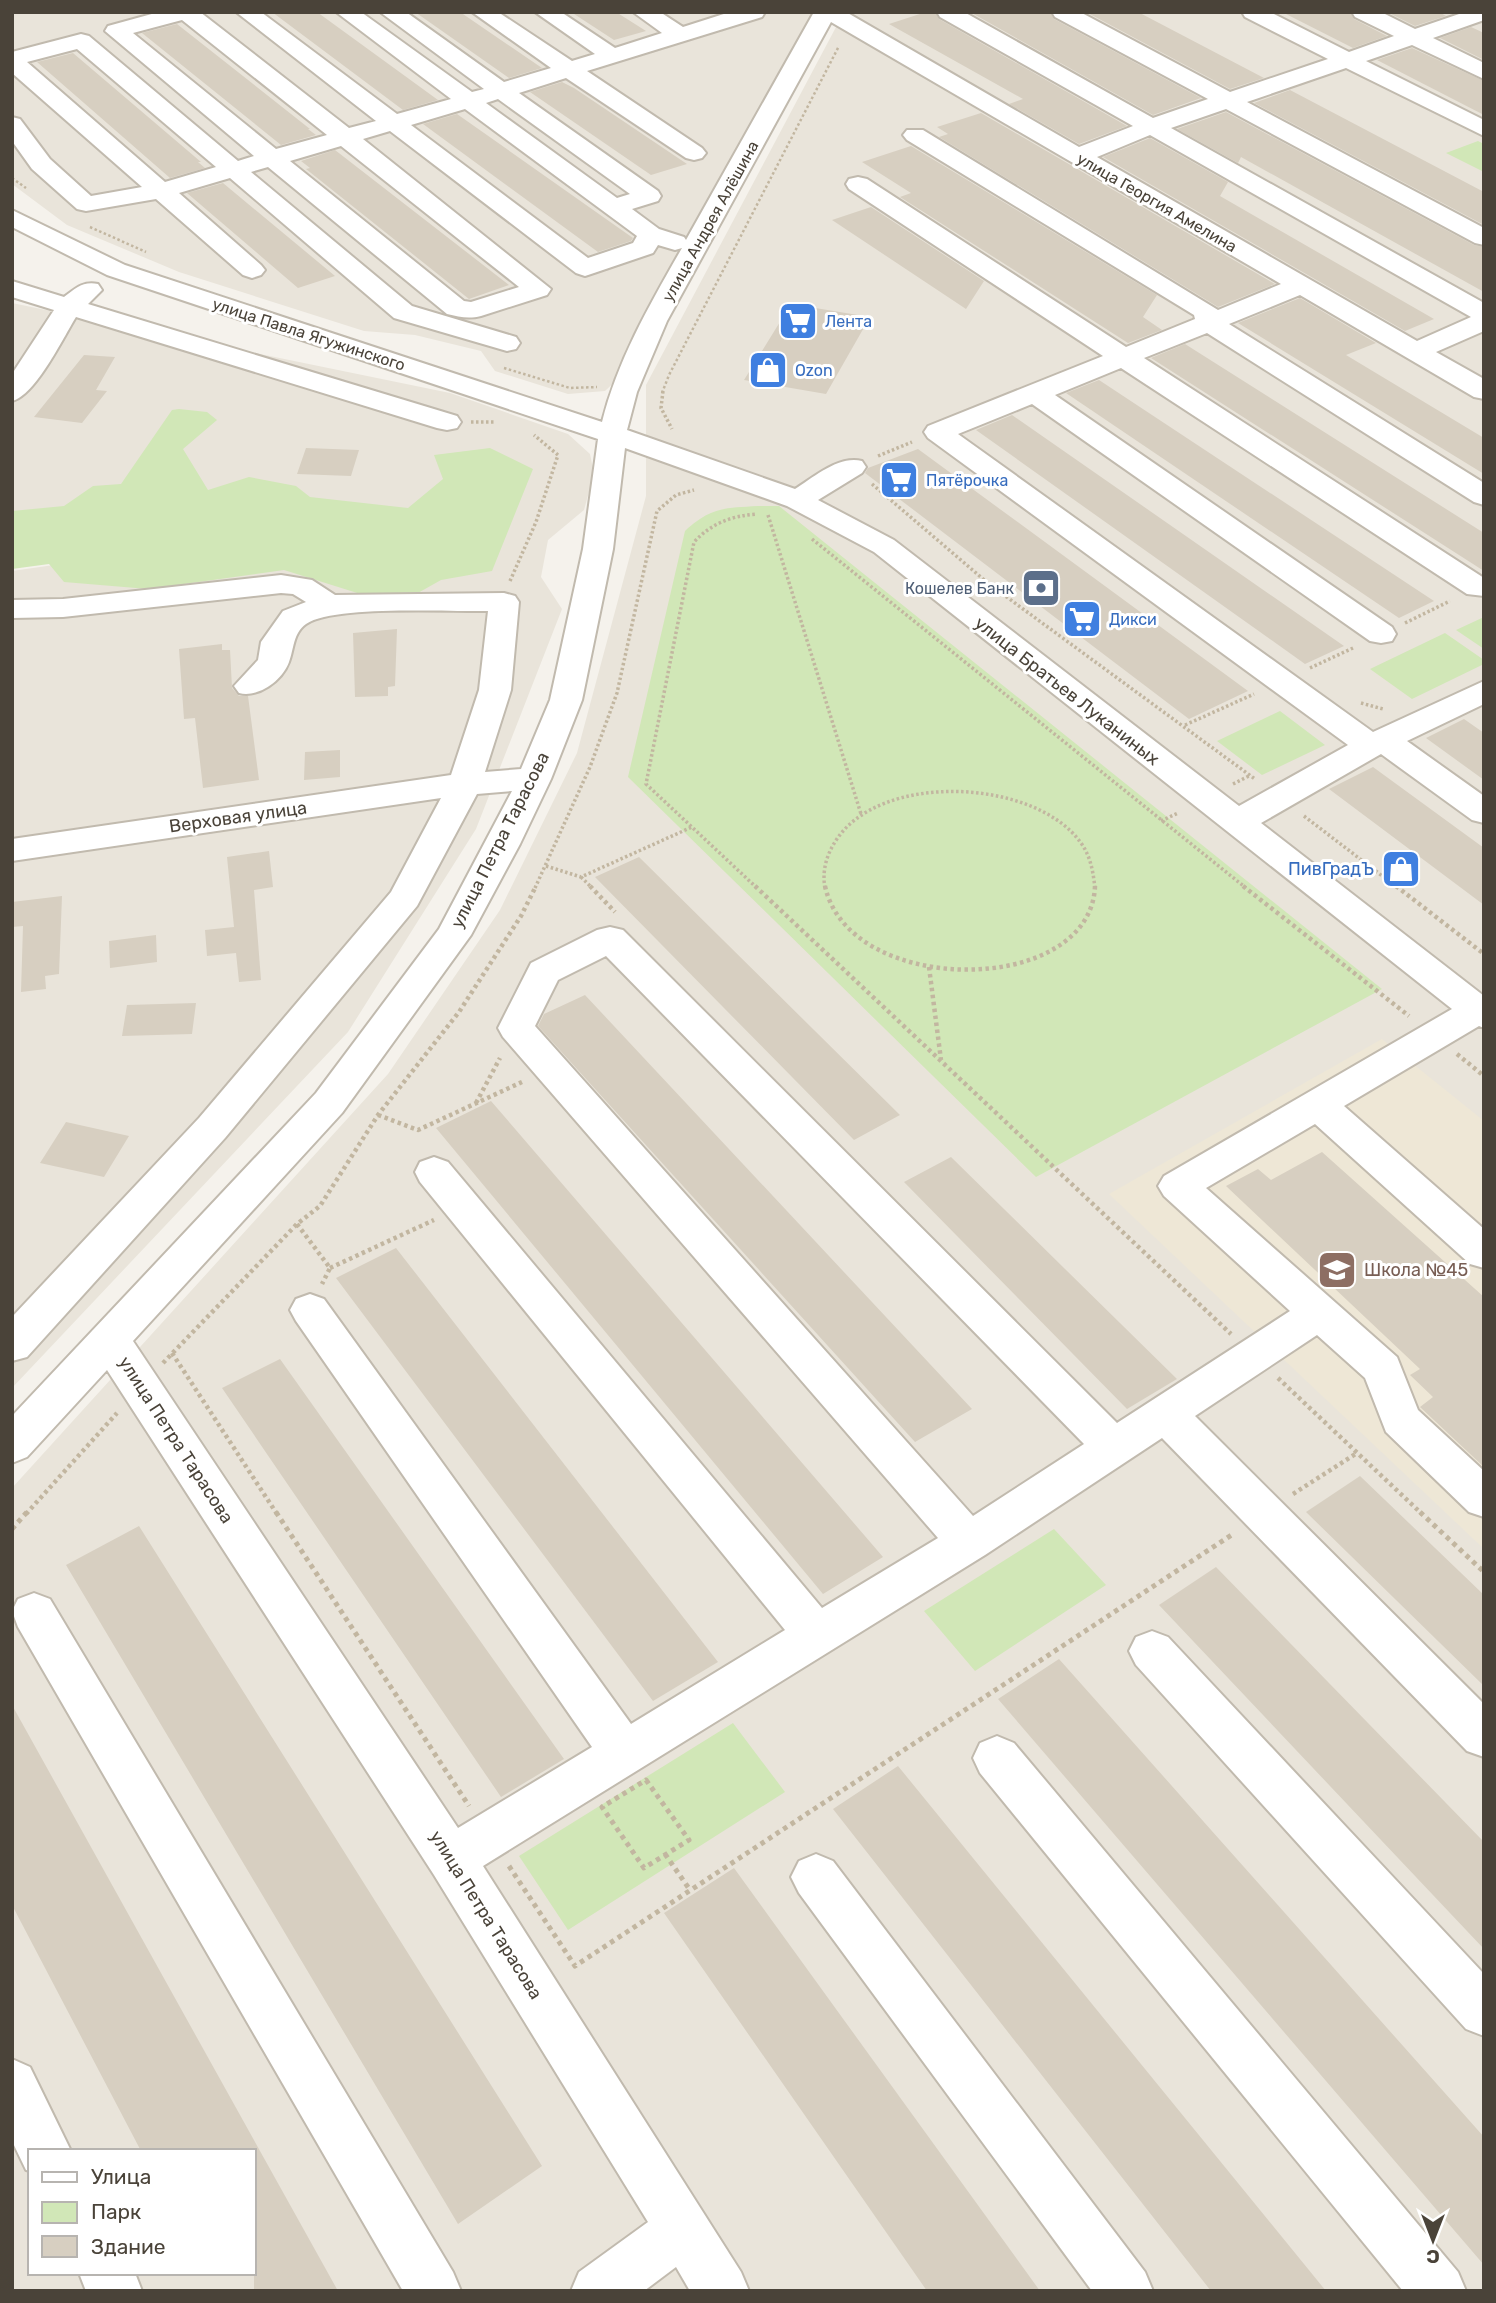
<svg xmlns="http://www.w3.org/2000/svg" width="1496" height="2303" viewBox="0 0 1496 2303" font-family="Rubik,sans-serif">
<rect width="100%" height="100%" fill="#f5f2ec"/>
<!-- residential -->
<path fill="#e9e4da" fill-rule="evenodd" d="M12,12H813L685,246L622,375L605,391L568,394L495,371L481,351L415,335L364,331L179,272L67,225L12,184Z
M844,12H1484V2291H12V1488L388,1074L500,910L577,753L646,496V385ZM30,2151H254V2273H30Z
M12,303L450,393L568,434L590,454L594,474L584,510L548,540L541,577L562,609L476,829L348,1032L12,1388V571L284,532L12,513Z"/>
<!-- education -->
<path fill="#eee7d6" d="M1382,1039L1484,1121V1549L1109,1194Z"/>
<!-- green -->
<path fill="#d1e7b7" d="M1478,141L1484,144V172L1446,153Z
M179,409L207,412L217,420L183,449L208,490L249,477L296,486L310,497L408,508L443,479L434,455L490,448L533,469L492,571L441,580L409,598L370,597L284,570L148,589L64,582L49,564L12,569V511L64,506L93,486L121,484L172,410Z
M758,506H779L1382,989L1036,1177L628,777L685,531C711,507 725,508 758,506Z
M1484,617V649L1456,630Z
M1445,633L1484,660V664L1412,699L1370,669Z
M1280,711L1325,745L1262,775L1217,741Z
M1054,1529L1106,1585L975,1671L924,1611Z
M733,1723L785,1792L568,1930L519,1856Z"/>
<!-- building -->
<path fill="#d7cfc1" d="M272,12H317L438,100L403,110Z
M415,12H460L542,68L509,78Z
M571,12H616L646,31L614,40Z
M926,12H935L939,19L1127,126L1079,144L1009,104L1023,99L889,24Z
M970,12H1050L1054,19L1201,98L1153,115Z
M1086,12H1138L1264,78L1230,89Z
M1282,12H1350L1354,19L1387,36L1353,48Z
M1387,12H1439L1446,16L1415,26Z
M177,24L310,129H308L316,135L281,145L142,33Z
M1471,27L1484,33V60L1440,38Z
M1412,48L1484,81V115L1377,60Z
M73,53L201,162H198L205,168L170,178L37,62Z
M562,82L574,88L687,164L651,175L530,92Z
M1290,90L1484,192V225L1254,103Z
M1226,112L1474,245L1484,247V292L1241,157L1238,163L1177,129Z
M981,113L1275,284L1218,307L939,137L948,134L937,127Z
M457,114L633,238L631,241L598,252L423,124Z
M1150,138L1228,182L1220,196L1434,319L1405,331L1103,157Z
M911,146L1157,295L1143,317L1162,330L1128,343L900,197L911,193L862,162Z
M335,150L509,285L469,299L306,169L310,168L301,161Z
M223,183L335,276L298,288L187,193Z
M871,207L984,281L966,309L832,220Z
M1300,298L1376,343L1346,355L1484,438V474L1238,323Z
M791,304L870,317L826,394L744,380Z
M1185,344L1484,533V571L1151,358Z
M84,355L115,357L96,390L107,391L82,423L34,417Z
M1099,380L1434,601L1399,618L1066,393Z
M1012,415L1344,646L1305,664L976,430Z
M306,448L359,450L351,476L297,474Z
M918,449L1248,691L1189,719L865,473L868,468Z
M397,629L395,686L388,687V696L355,697L353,633Z
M222,644V650H230L232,688L239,696H248L259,780L203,788L195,718L184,719L179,649Z
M1464,719L1484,733V780L1426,738Z
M340,750V777L304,780L305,752Z
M1373,767L1484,848V905L1329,789Z
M269,851L273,887L254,890L261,980L239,982L236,953L207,956L205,930L234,927L227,857Z
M639,857L900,1115L854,1140L595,877Z
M62,896L59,974L45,976L46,989L21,992L23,926L12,927V902Z
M156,935L157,962L110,968L109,941Z
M585,995L972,1409L915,1442L538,1026L544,1014Z
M196,1003L192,1034L122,1036L127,1005Z
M491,1101L883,1557L823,1594L436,1128Z
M66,1122L129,1136L104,1177L40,1163Z
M1322,1152L1484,1297V1467L1420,1407L1433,1397L1410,1375L1420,1369L1226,1186L1258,1169L1271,1180Z
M951,1157L1177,1379L1127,1409L904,1182Z
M396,1248L718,1662L653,1701L336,1278Z
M280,1359L564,1759L501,1797L222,1388Z
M1360,1476L1484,1595V1686L1306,1512Z
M139,1526L542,2166L458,2224L66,1565Z
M1216,1567L1484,1842V1949L1159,1605Z
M1059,1659L1484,2137V2265L998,1699Z
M12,1705L260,2151L338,2291H254V2151H141L12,1905Z
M898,1766L1326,2291H1211L833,1809Z
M734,1868L1040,2291H927L664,1913Z"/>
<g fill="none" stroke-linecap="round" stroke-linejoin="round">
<!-- minor casing -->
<g stroke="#c1baae" stroke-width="4">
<path id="minor" d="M159,12H200L349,128L376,121L236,12H261L397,114L451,99L336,12H361L472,92L484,89L380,12H406L504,82L551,68L472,12H498L572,61L595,54L535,12H561L615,48L662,33L633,12H660L683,27L730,12H765L762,17L587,71L702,148L706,153L702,158L694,160L686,158L566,78L519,93L658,191L661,196L658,201L632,209L659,229L684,237L686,240L814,12H846L1079,147L1133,126L940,17L937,12H964L1153,118L1208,99L1055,17L1052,12H1080L1230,92L1328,59L1245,17L1242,12H1270L1349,52L1394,36L1355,17L1352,12H1381L1415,29L1465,12H1484V20L1433,38L1484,63V79L1412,45L1366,61L1484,120V136L1346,68L1247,102L1484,228V245L1475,243L1226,109L1171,128L1484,303V331L1436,352L1484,379V399L1474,397L1300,295L1229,324L1484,483V505L1474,502L1207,333L1144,358L1484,578V596L1467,594L1121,368L1055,395L1392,627L1396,634L1392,641L1381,643L1370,641L1032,404L958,434L1373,732L1484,681V704L1407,741L1484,796V823L1472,820L1381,754L1261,823L1484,996V1028L1479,1026L1344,1106L1484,1229V1268L1470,1264L1315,1124L1206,1188L1397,1357L1418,1410L1484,1471V1517L1469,1512L1386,1432L1365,1378L1317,1335L1195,1416L1484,1704V1757L1467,1751L1162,1438L985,1555L483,1866L741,2272L749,2291H690L676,2267L644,2291H571L579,2272L648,2222L434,1875L107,1370L27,1457L12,1463V1416L316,1093L439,929L512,791L477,794L417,906L225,1138L27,1357L12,1361V1317L199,1118L391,892L441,798L12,861V839L451,775L479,690L488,611C449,612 334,605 306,624C293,633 294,649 289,662C282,681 258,698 239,693L234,686L258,660L261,642L283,611L306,602L293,594L281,593L63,617L12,618V600L63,599L281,575L312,580L335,595L504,593L515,596L519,602L511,690L485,772L521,769L550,700L583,549L598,439L107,275L12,227V210L125,265L602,422C618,359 650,304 682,248L675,250L658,245L653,253L594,273L585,276L576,273L390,131L363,139L551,289L547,295L481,316C469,319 459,317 447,314L268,167L251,172L412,306L516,337L520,343L516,349L507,351L394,318L230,178L179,193L261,265L265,270L261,275L252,278L243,275L156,199L86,211L77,209L32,169L12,141V117L20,119L50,159L91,196L142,187L12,73V52L81,34L89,36L238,161L254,156L105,31L108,26ZM182,20L327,135L276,149L133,33ZM831,22L1281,284L1218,310L923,130H907L903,135L907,140L1194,315L1195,319L1126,347L867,179L858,177L849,179L846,184L849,189L1103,356L928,426L924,432L928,438L1348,745L1239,806L894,540L818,500L862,473L866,467L862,461C839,455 814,477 795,489L627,430L637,392L667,321ZM77,49L216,167L165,182L27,62ZM498,99L630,194L617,198L486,103ZM465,109L637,236L633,243L588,258L411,125ZM1150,135L1471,317L1417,341L1097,157ZM341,146L519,287L471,302L464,301L290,161ZM625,448L787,506L874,552L1452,1009L1164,1176L1158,1186L1164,1196L1290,1311L1117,1423L623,930L610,927L597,930L531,963L498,1028L503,1037L938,1538L822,1608L448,1162L434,1157L420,1162L415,1172L420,1182L785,1630L631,1724L324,1299L310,1294L296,1299L290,1310L296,1321L592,1747L458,1828L133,1341L342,1113L471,935L520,844L551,779L582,700L613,549ZM606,956L1084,1444L973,1516L535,1026L558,980Z
M12,281L64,297C76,288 83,281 98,284L102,290L88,304L457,416L461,422L457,428L447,430L437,428L76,317C63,338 35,396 12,401V374L54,310L12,297Z
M34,1593L50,1599L453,2272L461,2291H403L18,1627L12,1611L18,1599Z
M1152,1631L1168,1637L1484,1974V2036L1466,2029L1136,1665L1129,1651L1136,1637Z
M997,1736L1014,1743L1458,2272L1466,2291H1403L980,1773L973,1758L980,1743Z
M816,1854L833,1861L1145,2272L1153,2291H1092L799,1893L791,1877L799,1861Z
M12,2059L30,2067L71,2151H30V2171L26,2170L12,2141Z
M79,2273H135L142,2291H86Z"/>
</g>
<!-- path-far3 -->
<path stroke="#c2b6a0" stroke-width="2.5" stroke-dasharray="2.5 2.5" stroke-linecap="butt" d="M12,178L26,188
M90,227L146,252
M504,368L570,388L597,387
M662,393L669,375L839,46"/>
<!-- path-far2 -->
<path stroke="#c2b6a0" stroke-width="3.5" stroke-dasharray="2.5 2.5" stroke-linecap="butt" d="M663,391L661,408L672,429
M471,422H494
M878,456L912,442
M872,484L989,584L1255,779
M768,515L861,814
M812,539L1246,888
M510,581L536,522L558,455L534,435
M1405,623L1450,601
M1310,668L1353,648
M1361,703L1383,709
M1185,725L1254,694
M1233,784L1251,775
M1304,816L1398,888
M1161,821L1178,813
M546,866L581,877L692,827
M581,877L592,888
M535,888L590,767L617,693L657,511L676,495L694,490
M757,888L646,784L694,542C712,523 731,516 757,514
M825,888C822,872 826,856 835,842C878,771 1035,778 1081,843C1091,857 1093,872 1095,888"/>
<!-- path-far1 -->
<path stroke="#c2b6a0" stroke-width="4.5" stroke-dasharray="3.5 3.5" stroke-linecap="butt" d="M590,886L615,912
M755,886L1231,1334
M825,886C849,998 1091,997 1095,886
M1243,886L1409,1016
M1396,886L1484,954
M929,967L941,1060
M1457,1054L1484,1076
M476,1103L500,1058
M378,1115L418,1130L522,1082
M297,1224L330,1268L322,1284
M330,1268L434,1220
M172,1353L277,1514
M163,1363L297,1224L320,1206L378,1115L459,1012L521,916L536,886
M1278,1378L1422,1514
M1293,1494L1357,1453
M26,1514L117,1413"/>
<!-- path -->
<path stroke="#c2b6a0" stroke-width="5" stroke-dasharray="4.5 4.5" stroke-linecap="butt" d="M276,1512L469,1806
M1420,1512L1484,1572
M12,1529L27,1512
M646,1780L689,1840L644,1868L602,1807Z
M665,1854L690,1890
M509,1866L575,1966L1233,1534"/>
<!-- minor -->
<use href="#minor" fill="#fff" fill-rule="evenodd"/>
</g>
<!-- icons -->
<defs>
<g id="supermarket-square" transform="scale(2.0125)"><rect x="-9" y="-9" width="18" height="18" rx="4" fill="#3f7fe0" stroke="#fff"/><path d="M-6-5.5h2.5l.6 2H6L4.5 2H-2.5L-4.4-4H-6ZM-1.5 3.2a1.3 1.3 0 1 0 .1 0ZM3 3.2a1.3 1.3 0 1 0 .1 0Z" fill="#fff"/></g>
<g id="shop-square" transform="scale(2.0125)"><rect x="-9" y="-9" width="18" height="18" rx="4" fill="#3f7fe0" stroke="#fff"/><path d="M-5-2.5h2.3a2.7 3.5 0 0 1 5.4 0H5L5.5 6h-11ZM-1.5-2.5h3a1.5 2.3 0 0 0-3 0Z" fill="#fff"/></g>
<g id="bank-square" transform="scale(2.0125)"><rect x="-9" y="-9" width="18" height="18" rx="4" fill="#5c6f8a" stroke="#fff"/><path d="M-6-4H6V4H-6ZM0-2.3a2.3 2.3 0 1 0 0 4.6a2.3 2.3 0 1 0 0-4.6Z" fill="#fff"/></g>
<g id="school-square" transform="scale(2.0125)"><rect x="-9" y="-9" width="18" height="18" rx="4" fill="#8d6e63" stroke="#fff"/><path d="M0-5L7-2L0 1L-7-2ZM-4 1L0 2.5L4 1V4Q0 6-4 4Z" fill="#fff"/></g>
</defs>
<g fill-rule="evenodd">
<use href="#supermarket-square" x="798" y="321"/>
<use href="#shop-square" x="768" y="370"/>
<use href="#supermarket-square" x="899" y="480"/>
<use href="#bank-square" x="1041" y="588"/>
<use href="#supermarket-square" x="1082" y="619"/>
<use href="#shop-square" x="1401" y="869"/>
<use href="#school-square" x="1337" y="1270"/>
</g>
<g text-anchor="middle" stroke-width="6" stroke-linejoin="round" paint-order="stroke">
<!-- far-street labels -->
<g font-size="16" fill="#4a4339" stroke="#fff">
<text transform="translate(1157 202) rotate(30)" y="6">улица Георгия Амелина</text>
<text transform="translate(710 221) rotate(-61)" y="6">улица Андрея Алёшина</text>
<text transform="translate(309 334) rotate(18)" y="6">улица Павла Ягужинского</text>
</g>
<!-- far-shop labels -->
<g font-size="16" fill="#366cbe" stroke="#fff" text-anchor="start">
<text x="825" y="327">Лента</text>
<text x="795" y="376">Ozon</text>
<text x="926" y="486">Пятёрочка</text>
<text x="1109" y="625">Дикси</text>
</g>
<!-- far-service labels -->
<g font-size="16" fill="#4e5e75" stroke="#fff" text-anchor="end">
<text x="1014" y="594">Кошелев Банк</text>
</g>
<!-- street labels -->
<g font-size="18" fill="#4a4339" stroke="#fff">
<text transform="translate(1067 691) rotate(38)" y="6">улица Братьев Луканиных</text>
<text transform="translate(238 817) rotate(-8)" y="6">Верховая улица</text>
<text transform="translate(500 840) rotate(-63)" y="6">улица Петра Тарасова</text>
<text transform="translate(176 1440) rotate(57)" y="6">улица Петра Тарасова</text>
<text transform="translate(486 1915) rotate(58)" y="6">улица Петра Тарасова</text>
</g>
<!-- shop labels -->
<g font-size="18" fill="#366cbe" stroke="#fff" text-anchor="end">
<text x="1374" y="875">ПивГрадЪ</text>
</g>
<!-- education labels -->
<g font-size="18" fill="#785e54" stroke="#fff" text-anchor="start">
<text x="1364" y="1276">Школа №45</text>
</g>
</g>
<!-- border -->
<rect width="1496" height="2303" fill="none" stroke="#4a4339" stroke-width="28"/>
<!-- legend -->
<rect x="28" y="2149" width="228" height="126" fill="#ffffff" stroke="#b7b4b0" stroke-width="2"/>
<rect x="42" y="2172" width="35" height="10" fill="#ffffff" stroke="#b7b4b0" stroke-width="2"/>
<text x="91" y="2184" font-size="21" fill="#4a4339">Улица</text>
<rect x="42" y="2202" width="35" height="21" fill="#d1e7b7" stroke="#b7b4b0" stroke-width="2"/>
<text x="91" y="2219" font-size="21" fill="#4a4339">Парк</text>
<rect x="42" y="2236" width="35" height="21" fill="#d7cfc1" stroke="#b7b4b0" stroke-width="2"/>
<text x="91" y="2254" font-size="21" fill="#4a4339">Здание</text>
<!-- north arrow -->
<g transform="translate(1433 2240) rotate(180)" stroke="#ffffff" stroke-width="5" paint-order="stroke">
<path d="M0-5L12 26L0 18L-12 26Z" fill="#4a4339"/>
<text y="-10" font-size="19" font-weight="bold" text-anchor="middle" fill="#4a4339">С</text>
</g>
</svg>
